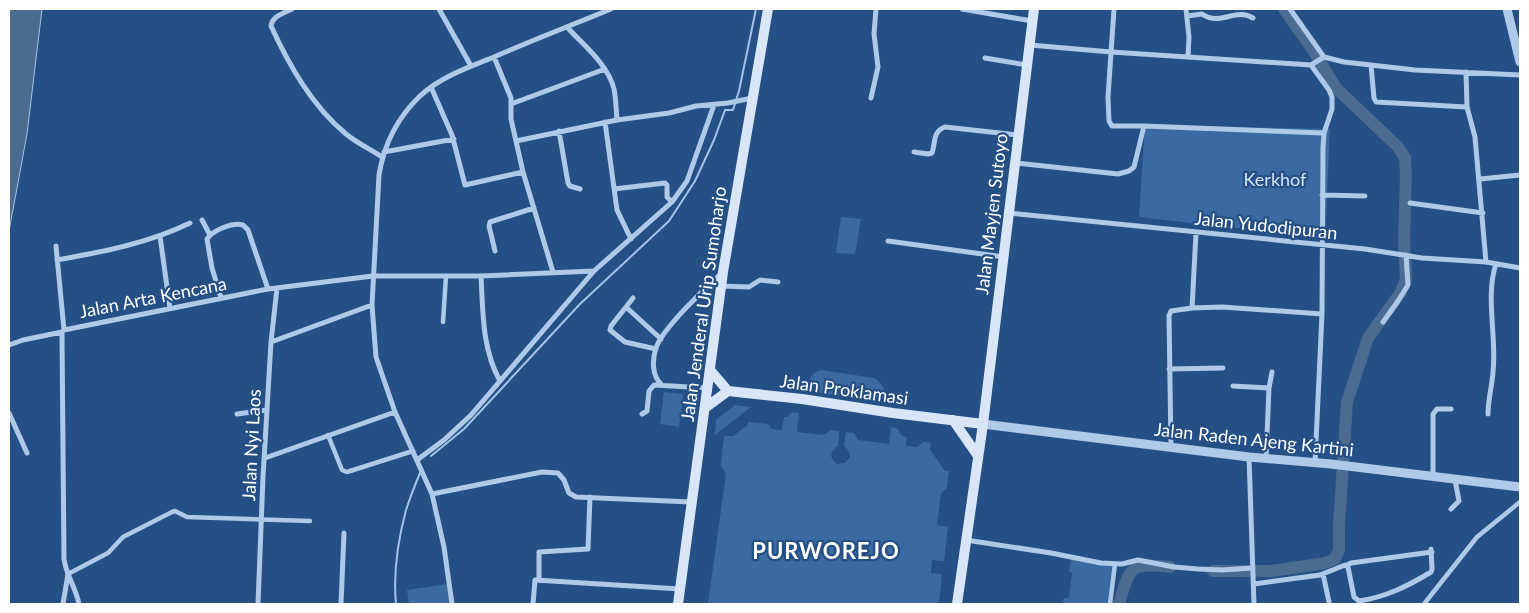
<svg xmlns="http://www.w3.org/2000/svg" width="1529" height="613" viewBox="0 0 1529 613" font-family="Lato,sans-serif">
<rect width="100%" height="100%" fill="#255085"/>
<!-- green -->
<path fill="#3a6aa1" d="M1145,125L1330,129L1325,238L1139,217Z
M841,217L861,219L855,254L836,253Z
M821,370L874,378C883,383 887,391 883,403L808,391C810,380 809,374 821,370Z
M664,392L683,394L679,427L660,424Z
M735,405L751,407L715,435L716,420Z
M793,412L799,413L797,432L823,435L831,430L839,431L838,446C833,449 830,453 832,459L837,464L845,463L850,457L848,450L844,446L846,432L854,433L858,440L889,444L891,427L897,428L902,436L907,437L906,446L917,447L923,442L931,443L930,450L945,471H949L947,488L941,493L937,525L948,527L944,561L932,560L931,573L942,574L939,604H708L726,474L721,465L724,436H733L748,425V422L768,424L772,429L782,430L784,417H787Z
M1071,557L1115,564L1109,604H1063L1064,598H1069L1072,573L1069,572Z
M448,584L450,604H409L407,590Z"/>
<!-- water -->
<path fill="#4c6b90" stroke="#a3c4e9" d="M9,9H42L27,134L9,231Z"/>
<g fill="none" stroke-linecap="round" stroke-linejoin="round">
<!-- stream -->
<path stroke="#a3c4e9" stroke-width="2" d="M431,456L464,429L580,304L669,221L695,181L714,140L725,110H733L739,91L756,9
M396,604C393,573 398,540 406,510C410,498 415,485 420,473"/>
<!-- river -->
<path stroke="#4c6b90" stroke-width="12" d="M1213,571H1272L1325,563L1335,559L1339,550V525L1347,402L1368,338L1401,292L1406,279L1404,239L1406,175L1405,158L1398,147L1336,88L1313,50L1284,9
M1119,604C1130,567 1129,562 1170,567"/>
<!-- pedestrian -->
<path stroke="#afc9e8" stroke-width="4.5" d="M443,322L446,276
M328,435L342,470L347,472L413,451
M68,574L108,553L123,537L172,512L175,511L187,517L310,521
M1110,604L1115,564
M1424,604L1477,537L1520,502"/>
<!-- minor -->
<path stroke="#afc9e8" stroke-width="5" d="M292,9C284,13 272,16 271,26C289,65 312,106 346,134C357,143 370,149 382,157
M439,9L471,66
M962,9L1032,21
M1114,9L1108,97L1109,121L1112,126H1144
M1186,9L1189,37L1188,57
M1290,9L1324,57
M1187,16L1202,14C1221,27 1235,7 1253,18
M567,27C583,45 608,64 614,89C616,99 616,109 617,120
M1030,45L1111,52L1311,65L1324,57L1344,62L1415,70L1520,75
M985,58L1027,65
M1311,65L1329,90L1332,97V109L1324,133L1323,148L1322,314L1315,463
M1371,65L1374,98L1376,102L1467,107
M1466,72L1467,107L1475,137L1486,262
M431,87L452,135L465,185L523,172L511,119V98L494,57
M871,98L878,67L874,34L876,9
M511,104L605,69
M605,122L617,210L631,239
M559,131L568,183L570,186L580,189
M516,141L617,120L669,113L696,106L728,103L752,98
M384,152L454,139
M914,152L928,154L932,153C936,142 932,132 945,127L1018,135
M1016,163L1118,174L1129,171L1134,167L1144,126L1324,133
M523,172L553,272
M1480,179L1520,175
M614,189L665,183L667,185V197L672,202
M1322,195L1365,196
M1410,203L1483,213
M1009,213L1365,249L1422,258L1486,262L1520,268
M202,220L210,235
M160,236L170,309
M888,241L1004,257
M56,246L64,330
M495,251L489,226L490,222L534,208
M57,260C102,252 149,243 190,223
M481,276C483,312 482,349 500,381
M721,286L749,287L760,280L778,282
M221,298L212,268L207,239C213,230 233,222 243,225L248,230L268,289
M633,298L626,307L661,339
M626,307L611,326L610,330L625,342L656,349
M1192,308L1196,233
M1383,322L1398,301L1408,285L1406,255
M271,342L372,305
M9,345L23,340L62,332
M1169,369L1223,368
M661,384C652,376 652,360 656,348C662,329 706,287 722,273
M1233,386L1269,388L1266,459
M1269,388L1272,372
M9,413L27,453
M237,414L267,410
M642,414L647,411L649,391L654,385L707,388
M1488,414C1488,400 1492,386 1493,372C1497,338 1485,296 1496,264
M1171,448L1169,316L1171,311L1192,308L1222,307L1322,314
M1249,457L1254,604
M265,458L395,412
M417,460L444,440L471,415L594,271L672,202L687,181L714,105
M1433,477V414L1437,409H1451
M432,494L542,472L558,473L564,480L569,493L576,497L691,502
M1451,509L1459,501L1455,480
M966,540L1051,553L1101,563L1122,564L1138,560L1174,567L1198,569L1222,570L1253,568
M1347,565L1351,563L1432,552
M1323,574L1329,602
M539,580V552L588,549L590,497
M1254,584L1320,575L1345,565L1348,567L1354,597L1359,601C1386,597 1408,586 1431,572L1432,569L1431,549
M63,604L68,574
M79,604C76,588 66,575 64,559L62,336V332L64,330L268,289L373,276H481L594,271
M258,604L263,477L271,342L277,288
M341,604L344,533
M452,604L444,547L432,494L395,412L376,357L372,305L379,175C384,144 397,118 420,96C440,77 469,67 494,57C533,40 572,25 611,9
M533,604L535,580L680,589"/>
<!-- tertiary -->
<path stroke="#afc9e8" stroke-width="9" d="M1507,9L1520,62
M983,424L1249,457L1331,464L1520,487"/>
<!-- secondary -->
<path stroke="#d9e6f7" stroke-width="10" d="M710,370L728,391L802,399L893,413L983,424
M705,408L728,391
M953,420L978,456
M678,604L723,272L768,9
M957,604L983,424L1034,9"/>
</g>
<g text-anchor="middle" stroke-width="4.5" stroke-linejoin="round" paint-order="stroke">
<!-- park labels -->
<g font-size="18" fill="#d3e3f6" stroke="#255085">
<text x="1275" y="186">Kerkhof</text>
</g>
<!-- street labels -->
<g font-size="18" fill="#fff" stroke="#255085">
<text transform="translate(992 214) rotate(-83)" y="6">Jalan Mayjen Sutoyo</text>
<text transform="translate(1266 226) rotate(6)" y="6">Jalan Yudodipuran</text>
<text transform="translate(153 298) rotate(-11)" y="6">Jalan Arta Kencana</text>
<text transform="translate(704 304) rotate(-82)" y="6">Jalan Jenderal Urip Sumoharjo</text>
<text transform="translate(844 390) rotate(8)" y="6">Jalan Proklamasi</text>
<text transform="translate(1254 440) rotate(6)" y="6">Jalan Raden Ajeng Kartini</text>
<text transform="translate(252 445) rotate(-87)" y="6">Jalan Nyi Laos</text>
</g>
<!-- district labels -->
<g font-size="22" font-weight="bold" letter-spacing="1" fill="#fff" stroke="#255085">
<text x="826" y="559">PURWOREJO</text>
</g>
</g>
<!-- border -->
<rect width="1529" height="613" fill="none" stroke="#ffffff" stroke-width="20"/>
</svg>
